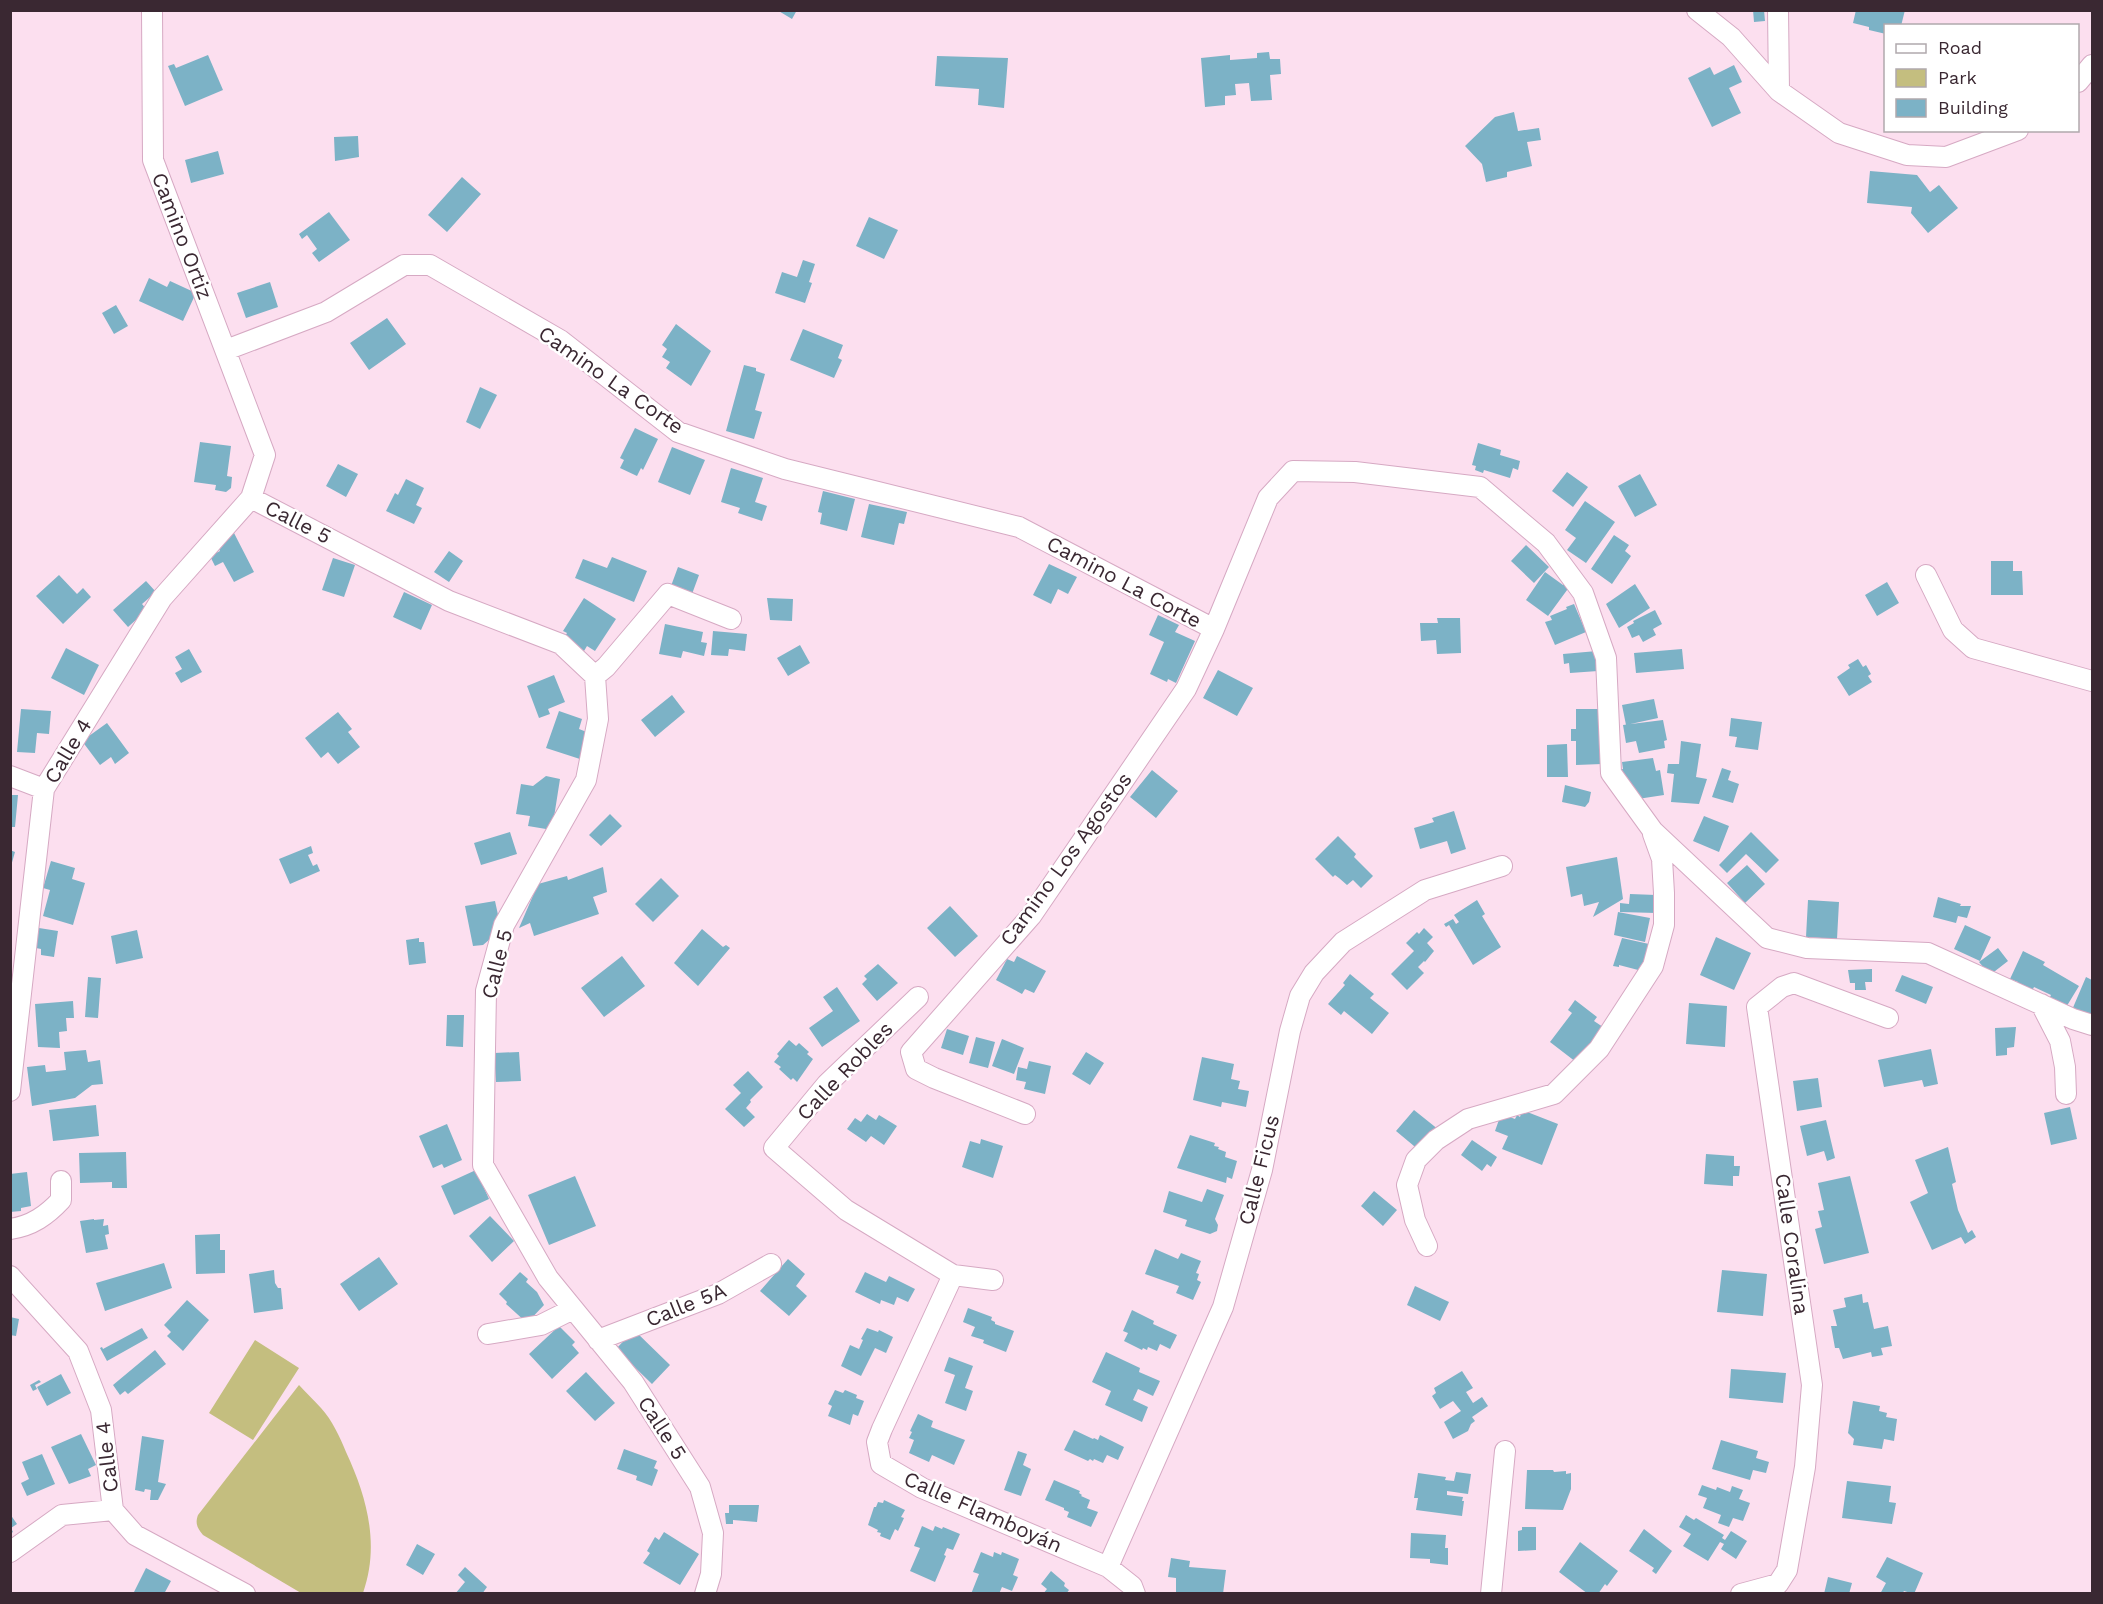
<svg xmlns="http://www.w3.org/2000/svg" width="2103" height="1604" viewBox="0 0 2103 1604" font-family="'Work Sans',sans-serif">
<rect width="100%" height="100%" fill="#fcdfef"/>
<!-- green -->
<path fill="#c4be7f" d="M255,1340L299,1368L253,1440L209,1413Z
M299,1385C306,1393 314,1400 321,1408C332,1420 340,1437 346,1452C367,1497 380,1545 363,1593H301L203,1535C197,1528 195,1523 198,1515Z"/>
<!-- building -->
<path fill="#7cb2c6" d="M777,10H797L792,19Z
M1753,10H1764L1765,21L1754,22Z
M1856,10H1905L1901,26H1886V34L1869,30V27L1853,23Z
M1269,52L1270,59H1280L1281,74L1270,75L1272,100L1251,101L1249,83L1235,84L1236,95L1225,96V105L1205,107L1201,58L1230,55V60L1257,58V53Z
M208,55L223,90L185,106L168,66L174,64L176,68Z
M937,56L1008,58L1004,108L978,105L979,89L935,86Z
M1734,65L1742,82L1729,88L1741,113L1712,127L1688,78L1710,67L1714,75Z
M1514,112L1518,131L1539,128L1541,140L1527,142L1532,166L1507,172V177L1486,182L1482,164L1465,146L1495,117Z
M358,136L359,157L335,161L334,137Z
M218,151L224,174L191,183L185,160Z
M1870,171L1917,175L1930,192L1939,185L1958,208L1928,233L1911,213L1912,207L1867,203Z
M462,177L481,194L447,232L428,215Z
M329,212L350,240L319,262L312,253L317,249L307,235L302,239L299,234Z
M869,217L898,230L884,259L856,246Z
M803,260L815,264L809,282L812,283L805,303L775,293L782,272L797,277Z
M149,278L167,287L170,281L196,293L183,321L139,301Z
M270,282L278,307L246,318L237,293Z
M116,305L128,326L114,334L102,313Z
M387,318L406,344L369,370L350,343Z
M676,324L711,351L691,386L666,368L670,362L662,357L667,349L662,345Z
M803,329L843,345L838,358L842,360L834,378L790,360Z
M744,365L756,368V371L765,374L755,410L762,412L754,439L726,431Z
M480,387L497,395L480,429L466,422Z
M635,428L658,439L643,470L641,468L637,476L620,468L624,460L620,458Z
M200,442L231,446L227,476L232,477L231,488L226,492L215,490L216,485L194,482Z
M1478,443L1501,450L1500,455L1520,461L1518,470L1513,468L1510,478L1484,470L1483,473L1475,470L1476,466L1472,465Z
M672,447L705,460L690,495L658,482Z
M338,464L358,474L346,497L326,486Z
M731,468L763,478L755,502L767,506L762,521L738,513L740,508L721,502Z
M1567,472L1588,487L1573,507L1552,491Z
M1640,474L1657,505L1635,517L1618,486Z
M406,479L424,488L416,505L422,508L414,524L386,511L395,493L398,495Z
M823,491L855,499L847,531L820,524L822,513L818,512Z
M1585,501L1615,522L1586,563L1567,550L1576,538L1565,530Z
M869,504L907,512L904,524L899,523L894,545L861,537Z
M234,533L254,572L234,582L223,562L215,566L210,556L220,551L216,543Z
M1614,535L1629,545L1625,551L1631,556L1612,584L1591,569Z
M1526,545L1549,567L1534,583L1511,561Z
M449,551L463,561L449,582L434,572Z
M612,557L647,571L634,602L575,578L583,559L607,568Z
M333,558L355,565L344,597L322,590Z
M1991,561H2013V571H2022L2023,595H1991Z
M1049,564L1077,577L1068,594L1058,589L1051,604L1033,595Z
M678,567L699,575L692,594L671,586Z
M1545,572L1563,585L1566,583L1570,586L1548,616L1526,600Z
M59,575L77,594L83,588L91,597L63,624L36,596Z
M146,581L156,592L142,604L147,610L128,627L113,610Z
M1887,582L1899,603L1877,616L1865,595Z
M1635,584L1650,608L1619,628L1606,604Z
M404,592L432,605L421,630L393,617Z
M584,598L616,619L595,651L587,646L584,651L564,638L567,633L563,631Z
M767,598L793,599L792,621L770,620Z
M1574,604L1586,632L1555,645L1545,622L1552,620L1550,616L1567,609L1566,607Z
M1655,610L1662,624L1653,629L1656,635L1643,642L1639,635L1632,638L1627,627L1634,623L1633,621Z
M1158,615L1179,625L1175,632L1195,641L1176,683L1168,679L1167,682L1150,674L1164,642L1149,635Z
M1437,618H1460L1461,653L1437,654L1436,640L1421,641L1420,623H1438Z
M665,624L703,632L701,642L707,643L704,656L683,651L681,658L659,654Z
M713,631L747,634L745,651L729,649L728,656L711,655Z
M800,645L810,663L788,676L777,658Z
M66,648L99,665L84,695L51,678Z
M189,649L202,672L181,683L175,673L182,669L175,657Z
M1682,649L1684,669L1636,673L1634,653Z
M1597,651L1598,671L1570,673L1569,663L1564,664L1563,654Z
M1858,659L1863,667L1866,665L1871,674L1868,676L1872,682L1849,696L1837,677L1850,668L1848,665Z
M1218,670L1253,688L1237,716L1203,698Z
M554,675L565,702L548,709L550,714L539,718L527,686Z
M672,695L685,712L655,737L641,720Z
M1654,699L1658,718L1626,725L1622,705Z
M21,709L51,711L49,734L37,733L35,753L17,752Z
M1576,709H1599L1602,764L1576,765V741H1571V729H1576Z
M559,711L582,719L579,729L592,734L583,760L546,748Z
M338,712L352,729L348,732L360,747L338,764L328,752L321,758L305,738Z
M1731,718L1762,722L1758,750L1735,747L1737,737L1729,736Z
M1663,720L1667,740L1664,741L1665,748L1639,753L1636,741L1626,743L1623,725Z
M107,723L129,753L115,764L111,757L100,765L82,741Z
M1681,741L1701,744L1696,777L1707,779L1699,804L1671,802L1674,774L1667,773L1668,764H1679Z
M1567,744L1568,777H1547V745Z
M1653,758L1656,771L1660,770L1664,795L1631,800L1627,777L1622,778L1620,770L1623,769L1622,762Z
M1722,768L1731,771L1728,780L1739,784L1733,803L1712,797Z
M1152,770L1178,791L1156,818L1130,797Z
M546,776L560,779L552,830L528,826L530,816L516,814L521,784L533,786Z
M1565,785L1591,792L1589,802L1585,807L1562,802Z
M10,795H18L15,827H10Z
M1454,811L1466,849L1451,854L1447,841L1420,849L1414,828L1434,822L1432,818Z
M610,814L622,826L601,846L589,835Z
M1704,816L1729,826L1719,852L1693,841Z
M510,832L517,854L481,865L474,843Z
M1751,832L1779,860L1766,873L1746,854L1727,873L1719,865Z
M1338,836L1356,854L1354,857L1373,876L1361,888L1353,880L1347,885L1339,878L1335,875L1333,877L1315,859Z
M311,846L313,853L308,855L313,866L317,864L320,871L290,884L279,859Z
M10,850L15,852L11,866H10Z
M1617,857L1623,899L1593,917L1599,902L1584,906L1582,894L1571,897L1566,867Z
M51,861L75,868L72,879L85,883L73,925L43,916L50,890L43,888Z
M1747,865L1765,884L1745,903L1727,883Z
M603,867L607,892L593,897L599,914L534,936L530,923L519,928L538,884L567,876L568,880Z
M661,878L679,896L653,922L635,904Z
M1630,894L1656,895V913L1620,912V903L1629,904Z
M1938,897L1961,904L1960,906H1971L1967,918L1958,916L1956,923L1933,917Z
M1477,900L1485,914L1482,916L1501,947L1473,965L1449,925L1446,927L1444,924L1453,919L1456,924L1459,922L1454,915Z
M1808,900L1839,902L1837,939L1806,937Z
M495,901L500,924L496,934L483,945L473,946L465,906Z
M950,906L978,936L955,957L927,928Z
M1618,912L1650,918L1645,942L1614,935Z
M1965,925L1991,937L1980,961L1954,949Z
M39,928L58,931L54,957L41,955V949L36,948Z
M1424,928L1433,937L1427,943L1434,951L1425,962L1424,961L1418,967L1424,973L1407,990L1391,974L1414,951L1406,943L1417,932L1419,934Z
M702,929L723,947L726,945L730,948L698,986L674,963Z
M137,930L143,958L116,964L111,936Z
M1716,937L1751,953L1734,990L1700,975Z
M419,938V942H424L426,963L409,965L406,940Z
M1622,938L1649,944L1642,971L1619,965V967L1613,966Z
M1998,948L2008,961L1990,975L1979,962Z
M2023,951L2045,962L2043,965L2079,986L2065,1009L2048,1001L2051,995L2034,987L2030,995L2015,988L2018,982L2010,979Z
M622,956L645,986L604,1017L581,988Z
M1017,956L1046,971L1034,993L1025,989L1022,994L996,980L1007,959L1014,962Z
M878,964L898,983L877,1001L862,984L867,979L864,976Z
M1872,969V982H1865L1866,990H1855V983H1850L1848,970Z
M1350,974L1374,994L1370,998L1389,1013L1372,1034L1344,1011L1341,1015L1328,1004L1345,985L1343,983Z
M1902,975L1933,987L1926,1004L1895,991Z
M88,977L101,978L98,1018L85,1017Z
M2086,977L2092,980V1017L2072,1010Z
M837,987L860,1021L822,1047L809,1028L833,1011L823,997Z
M1575,1000L1597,1017L1594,1021L1603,1027L1576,1062L1550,1042L1572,1013L1568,1010Z
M73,1001L74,1018H66L67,1031L59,1032L60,1048L38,1047L35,1004Z
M1689,1003L1727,1006L1725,1047L1686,1044Z
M447,1015H464L463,1047L446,1046Z
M2016,1027L2014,1047L2007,1048V1055L1996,1056L1995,1028Z
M947,1029L969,1036L963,1055L941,1048Z
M976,1037L995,1042L988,1068L969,1063Z
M1002,1039L1024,1048L1014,1074L992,1066Z
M789,1040L796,1046L799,1043L809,1052L807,1054L813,1059L797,1082L793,1078L791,1080L779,1069L781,1067L774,1062L779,1056L777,1054Z
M1931,1049L1938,1084L1924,1087L1922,1080L1884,1087L1878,1060Z
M86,1050L88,1062L100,1060L103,1084L92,1085L75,1098L32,1106L27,1067L45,1065L46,1072L66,1070L64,1052Z
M519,1052L521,1081L496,1082L494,1053Z
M1086,1052L1104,1063L1090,1085L1072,1074Z
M1202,1057L1234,1064L1231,1079L1240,1081L1238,1089L1249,1091L1246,1107L1222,1102L1221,1107L1193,1100Z
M1029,1061L1051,1066L1045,1094L1024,1089L1026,1082L1016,1080L1018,1067L1027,1069Z
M748,1071L763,1087L750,1100L751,1102L746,1108L755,1117L744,1127L725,1109L741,1093L733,1085Z
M1818,1078L1822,1107L1797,1111L1793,1081Z
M96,1105L99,1136L53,1141L49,1110Z
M2070,1107L2077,1139L2051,1145L2044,1113Z
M1414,1110L1439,1130L1420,1151L1396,1131Z
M1522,1110L1558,1124L1542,1165L1502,1149L1508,1136L1495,1131L1500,1117L1506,1119L1507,1116L1515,1119L1517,1115L1520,1117Z
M867,1114L876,1120L879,1115L897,1126L884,1145L871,1136L866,1142L847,1129L855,1118L861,1122Z
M1826,1120L1835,1158L1827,1161L1824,1151L1807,1156L1800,1126Z
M447,1124L462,1160L444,1168L442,1164L433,1168L419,1136Z
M1190,1135L1215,1143L1214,1146L1219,1147L1218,1149L1226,1152L1225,1157L1237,1161L1232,1179L1227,1177L1226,1183L1177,1168Z
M981,1139L1003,1146L993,1178L962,1167L970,1141L980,1144Z
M1472,1140L1497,1157L1491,1167L1487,1164L1482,1171L1461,1155Z
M1948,1147L1956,1182L1952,1184L1958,1210L1968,1233L1972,1230L1976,1237L1965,1244L1961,1237L1932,1250L1910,1202L1928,1193L1915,1160Z
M126,1152L127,1188H112V1182L80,1183L79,1153Z
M1706,1154L1734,1156V1166H1740L1739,1176H1733V1186L1704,1184Z
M476,1170L489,1199L454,1215L441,1186Z
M27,1172L31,1206L21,1208V1211L10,1212V1174Z
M575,1176L596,1226L549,1245L528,1195Z
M1850,1176L1869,1253L1824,1264L1815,1229L1822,1227L1818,1211L1824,1210L1818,1183Z
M1207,1189L1224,1195L1215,1219L1218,1225L1217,1231L1210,1234L1185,1226L1187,1220L1163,1212L1169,1191L1202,1202Z
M1374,1191L1397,1210L1383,1226L1361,1206Z
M490,1216L514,1241L492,1262L469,1236Z
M94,1219V1220L104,1219L103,1226L108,1225L109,1234L105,1235L108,1249L86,1253L80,1221Z
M220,1234V1250H225V1273L196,1274L195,1235Z
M1155,1249L1178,1259L1181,1253L1201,1261L1196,1273L1199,1274L1197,1280L1201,1282L1193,1300L1176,1293L1179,1286L1145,1274Z
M379,1257L398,1284L359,1311L340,1284Z
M788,1259L805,1274L796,1286L807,1296L789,1316L760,1291Z
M164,1263L172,1288L105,1311L96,1283Z
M274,1270L275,1283L278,1288H281L283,1309L254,1313L249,1274Z
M1722,1270L1767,1274L1763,1316L1717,1312Z
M520,1272L528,1279L526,1282L537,1292L544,1305L527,1323L506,1304L507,1302L499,1294Z
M865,1272L886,1282L889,1276L915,1289L908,1302L897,1297L894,1305L881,1300L880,1304L855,1292Z
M1415,1286L1449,1302L1440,1321L1407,1305Z
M1862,1294L1863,1303L1868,1302L1874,1329L1888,1326L1892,1346L1881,1348L1883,1355L1872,1357L1871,1352L1843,1359L1839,1348H1835L1831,1326H1837L1833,1310L1846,1307L1844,1298Z
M187,1300L209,1320L183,1351L167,1336L171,1332L164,1325Z
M968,1308L992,1317L991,1320L995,1322V1324L1014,1331L1006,1352L983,1343L984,1340L971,1336L975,1327L963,1322Z
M1132,1310L1154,1321L1153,1324L1177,1335L1170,1349L1160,1344L1157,1351L1148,1347L1147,1350L1143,1348L1142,1350L1124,1341L1128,1333L1123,1331Z
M10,1317L19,1319L16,1336L10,1335Z
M559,1326L575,1342L572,1345L579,1353L552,1379L529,1354Z
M142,1328L148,1338L107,1361L100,1348L102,1347L103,1349Z
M867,1328L878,1332L879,1330L893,1337L886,1353L875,1348L861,1376L841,1366L850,1345L859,1349L863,1340L861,1339Z
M634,1330L670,1365L652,1384L616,1349Z
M155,1350L166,1364L128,1394L125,1391L120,1395L113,1385Z
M1106,1352L1140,1368L1139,1372L1160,1381L1153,1396L1138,1389L1133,1400L1148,1407L1142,1422L1105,1405L1111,1391L1092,1382Z
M949,1357L973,1366L965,1388L973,1391L966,1411L945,1403L955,1375L944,1371Z
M1731,1369L1786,1373L1783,1403L1729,1398Z
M1462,1371L1473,1388L1466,1392L1473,1403L1482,1397L1488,1406L1472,1417L1475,1421L1471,1424L1468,1431L1453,1439L1444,1422L1461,1411L1453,1401L1440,1409L1432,1396L1436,1393L1434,1388Z
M586,1372L615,1403L595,1421L566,1391Z
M61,1374L71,1393L47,1406L37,1387Z
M39,1380L41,1382L35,1385L37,1389L33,1391L30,1385Z
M835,1390L843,1393L845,1390L857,1395L856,1398L864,1401L858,1416L853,1414L850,1425L828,1416L832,1406L828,1404Z
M1853,1401L1880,1406L1879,1411L1887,1413L1886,1417L1897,1419L1894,1441L1884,1439L1882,1449L1853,1445L1854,1439L1848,1433Z
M918,1414L933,1421L931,1427L965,1440L954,1465L932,1455L929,1462L909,1453L914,1440L909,1438L912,1432L910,1431Z
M1074,1430L1093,1439L1094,1438L1098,1440L1100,1435L1124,1447L1118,1460L1107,1455L1103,1463L1094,1459L1093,1461L1090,1459L1088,1461L1064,1450Z
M81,1434L96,1465L88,1469L91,1476L69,1484L51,1447Z
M142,1436L164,1440L158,1482L166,1484L158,1500H150L151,1490L145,1489L144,1492L135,1490Z
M1721,1440L1758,1451L1756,1458L1769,1462L1766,1473L1753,1470L1750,1480L1712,1469Z
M624,1449L657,1461L654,1468L658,1470L652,1486L636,1480L637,1476L617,1469Z
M1018,1451L1027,1454L1023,1465L1031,1469L1021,1496L1004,1490Z
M42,1454L55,1484L27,1496L21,1483L29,1479L22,1462Z
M1527,1470H1553L1554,1472L1566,1471V1474L1571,1473V1489L1563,1510L1525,1509Z
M1456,1472L1471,1474L1468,1494L1447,1491V1495L1463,1497L1462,1501H1464L1462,1516L1416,1510L1418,1498H1414L1418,1473L1446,1477L1445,1480L1454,1481Z
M1054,1480L1080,1491L1079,1493L1082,1495L1081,1496L1090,1500L1087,1508L1098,1512L1091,1527L1067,1517L1069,1512L1064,1510V1508L1045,1500Z
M1847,1481L1891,1486L1889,1502L1896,1503L1892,1524L1842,1518Z
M1702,1485L1716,1490L1717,1487L1730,1492L1732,1486L1743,1490L1739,1499L1750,1503L1743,1521L1733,1518L1729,1527L1718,1523L1721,1515L1703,1508L1707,1498L1698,1495Z
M884,1500L905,1510L901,1517L904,1518L898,1531L895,1529L890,1540L880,1536L881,1533L877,1532L878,1530L868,1525L874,1507H876L878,1502L883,1503Z
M729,1505H759L757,1522L733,1520V1524H726L725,1513H729Z
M10,1514L17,1524L11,1528L13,1532L10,1534Z
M1686,1515L1694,1520L1696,1518L1724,1535L1722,1538L1725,1540L1731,1531L1747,1541L1736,1559L1721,1549L1724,1544L1720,1542L1708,1561L1683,1546L1691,1534L1679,1527Z
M922,1526L933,1531L935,1526L942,1529L943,1527L960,1534L953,1550L947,1548L944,1555L946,1556L935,1582L910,1571L920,1548L914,1546Z
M1522,1527H1536V1550L1518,1551V1531L1522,1530Z
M1644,1529L1672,1551L1656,1574L1652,1571L1654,1568L1629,1551Z
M664,1532L699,1554L680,1585L643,1563L650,1553L647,1551L655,1537L659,1540Z
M1411,1533L1446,1535L1445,1548H1448V1565L1430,1563V1559L1410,1558Z
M1580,1542L1618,1571L1607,1586L1605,1584L1598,1594H1588L1559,1572Z
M417,1544L435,1554L423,1575L406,1565Z
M981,1552L993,1557L994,1552L1001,1555L1002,1552L1019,1559L1013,1575L1018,1577L1012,1591L1002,1587L999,1594H971L979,1574L973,1572Z
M1887,1557L1923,1573L1914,1594L1904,1591L1902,1594H1880L1886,1583L1876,1577Z
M1171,1558L1190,1561L1189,1567L1226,1570L1223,1594H1176V1578L1168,1577Z
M465,1567L487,1587L482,1594H455L465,1582L458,1575Z
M146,1568L171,1581L164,1594H133Z
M1051,1571L1065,1583L1064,1586L1069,1590L1066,1594H1043L1047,1589L1041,1584Z
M1828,1577L1852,1583L1849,1594H1824Z"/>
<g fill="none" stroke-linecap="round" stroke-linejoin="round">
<!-- minor casing -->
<g stroke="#d6a9c3" stroke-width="22">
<path id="minor" d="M1697,10L1731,37L1779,91L1839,133L1907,155L1946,157L2018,130
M1778,10L1779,91
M2078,82L2092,65
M226,350L326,312L404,265H430L560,340L678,432L785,469L1019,527L1214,629
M251,498L449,601L561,644L595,676L598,719L586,780L504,925L486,991L483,1165L548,1278L633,1382L700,1487L713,1533L711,1574L705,1594
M1926,575L1953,630L1973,648L2092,681
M595,676L606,667L668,594L731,619
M10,776L44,789
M918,997L827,1084L774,1148L846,1210L953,1275L993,1280
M2041,1004L2060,1041L2065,1067L2066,1094
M10,1091L44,789L162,598L251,498L265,455L153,160L152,10
M1025,1114L934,1078L916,1069L911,1052L1031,916L1186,689L1214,629L1268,498L1293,471L1355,472L1480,487L1546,543L1583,593L1606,658L1611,773L1653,831L1767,938L1807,948L1928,953L2073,1019L2092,1025
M10,1229C32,1226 47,1215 61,1200V1181
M1427,1246L1415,1220L1407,1185L1416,1160L1436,1140L1468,1119L1554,1094L1599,1049L1653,966L1664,925V893L1662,859L1653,834
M953,1275L882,1429L877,1442L881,1464L922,1488L1108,1567L1132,1586L1135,1594
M10,1276L78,1351L101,1410L113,1510L135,1535L245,1594
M488,1334L541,1325L573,1309
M598,1340L718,1294L771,1264
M10,1552L62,1515L113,1510
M1108,1567L1223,1307L1262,1170L1290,1031L1300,996L1314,973L1343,942L1425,890L1502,866
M1491,1594L1505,1451
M1741,1594L1778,1584L1787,1570L1805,1467L1812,1385L1757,1007L1782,987L1794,983L1888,1018"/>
</g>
<!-- minor -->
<use href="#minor" stroke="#fff" stroke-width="20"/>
</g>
<g text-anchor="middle" stroke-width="5" stroke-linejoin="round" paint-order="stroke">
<!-- street labels -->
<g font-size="21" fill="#3a2832" stroke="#fff">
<text transform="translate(182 236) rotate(69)" y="7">Camino Ortiz</text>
<text transform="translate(611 380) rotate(35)" y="7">Camino La Corte</text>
<text transform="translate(298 522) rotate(27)" y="7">Calle 5</text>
<text transform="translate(1124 582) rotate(28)" y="7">Camino La Corte</text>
<text transform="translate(68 751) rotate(-59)" y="7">Calle 4</text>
<text transform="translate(1066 859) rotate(-54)" y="7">Camino Los Agostos</text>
<text transform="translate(497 964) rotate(-76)" y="7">Calle 5</text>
<text transform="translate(845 1071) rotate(-46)" y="7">Calle Robles</text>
<text transform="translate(1259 1170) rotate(-76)" y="7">Calle Ficus</text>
<text transform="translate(1792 1244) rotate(82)" y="7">Calle Coralina</text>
<text transform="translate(686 1305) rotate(-22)" y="7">Calle 5A</text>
<text transform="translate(662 1428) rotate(57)" y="7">Calle 5</text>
<text transform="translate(107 1457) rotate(-97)" y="7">Calle 4</text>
<text transform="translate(983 1512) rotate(24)" y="7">Calle Flamboyán</text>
</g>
</g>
<!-- border -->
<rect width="2103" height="1604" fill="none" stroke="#3a2832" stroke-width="24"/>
<!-- legend -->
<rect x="1884" y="24" width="195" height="108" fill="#ffffff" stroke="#b0a9ad" stroke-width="1.5"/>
<rect x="1896" y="44" width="30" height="9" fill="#ffffff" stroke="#b0a9ad" stroke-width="1.5"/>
<text x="1938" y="54" font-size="18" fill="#3a2832">Road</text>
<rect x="1896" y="69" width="30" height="18" fill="#c4be7f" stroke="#b0a9ad" stroke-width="1.5"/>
<text x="1938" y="84" font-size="18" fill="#3a2832">Park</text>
<rect x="1896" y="99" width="30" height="18" fill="#7cb2c6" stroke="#b0a9ad" stroke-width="1.5"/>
<text x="1938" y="114" font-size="18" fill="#3a2832">Building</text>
</svg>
